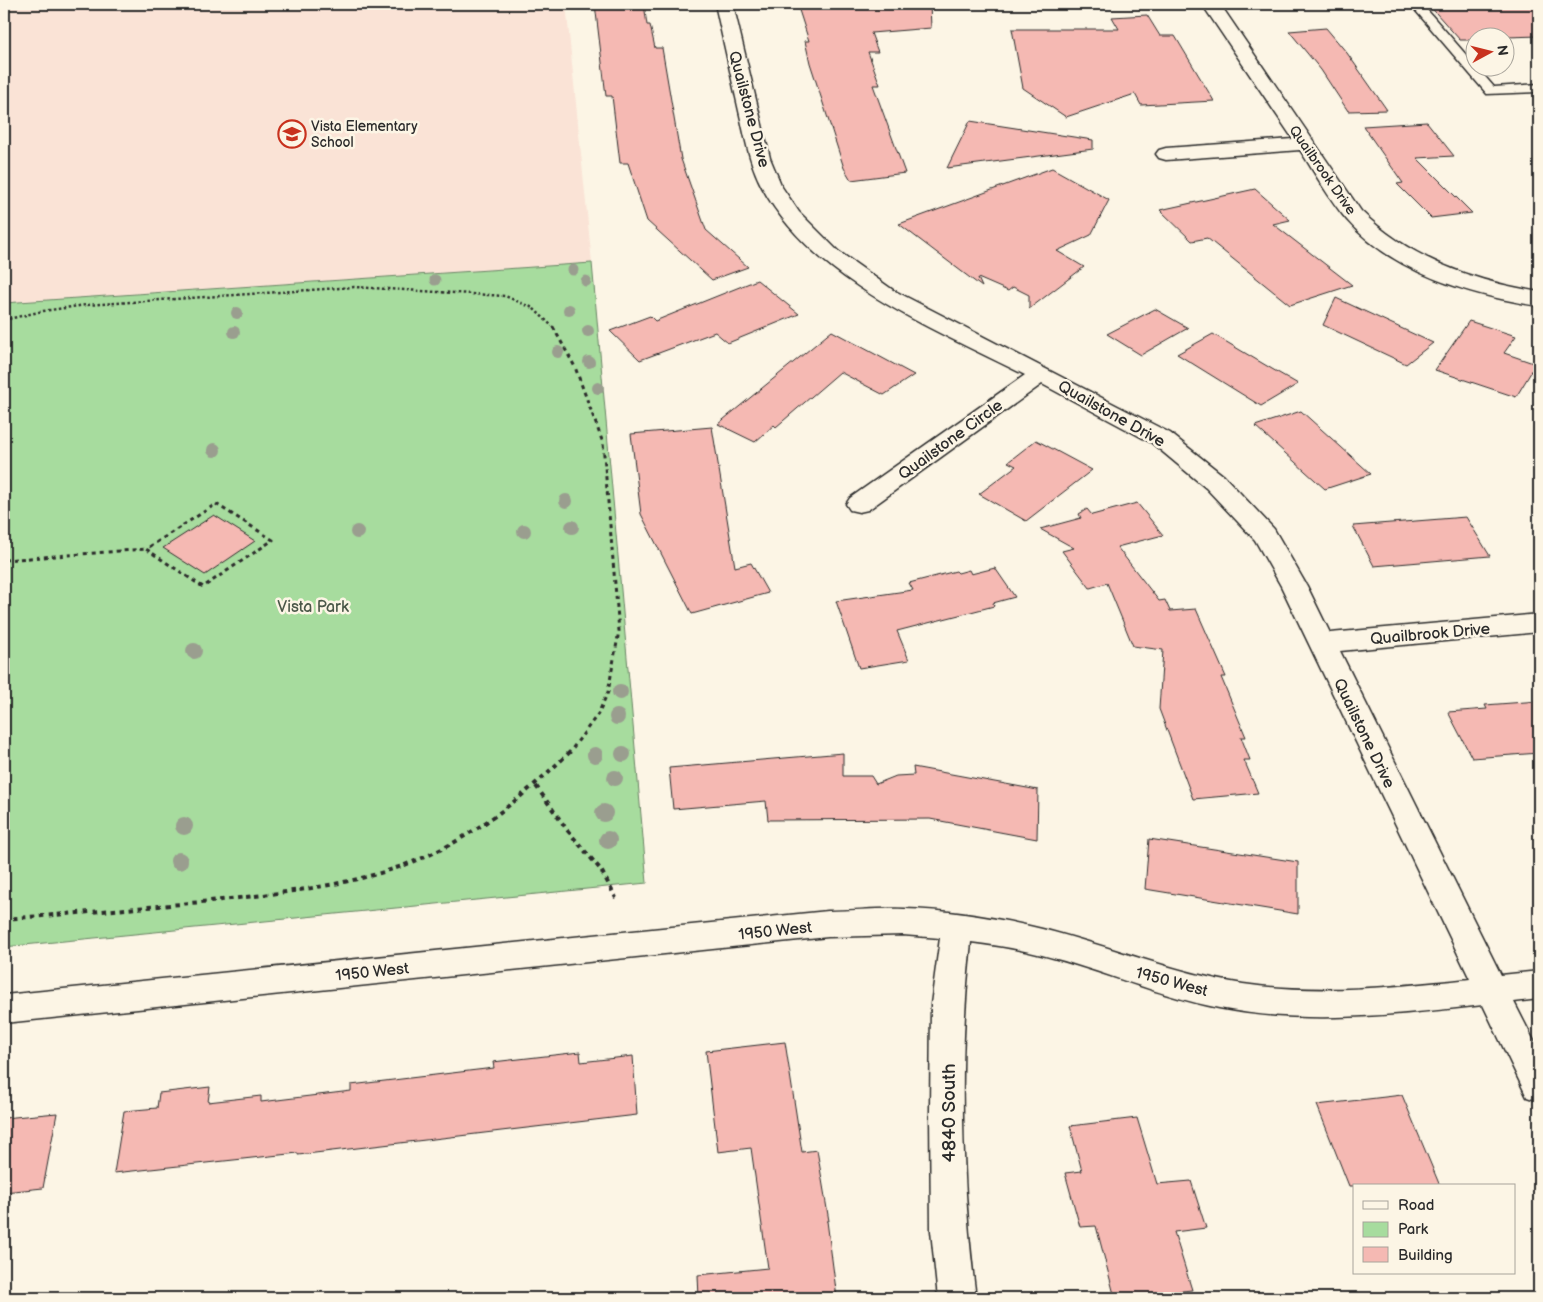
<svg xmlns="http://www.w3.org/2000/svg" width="1543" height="1302" viewBox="0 0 1543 1302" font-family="'Balsamiq Sans',sans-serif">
<rect width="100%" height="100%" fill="#fcf5e5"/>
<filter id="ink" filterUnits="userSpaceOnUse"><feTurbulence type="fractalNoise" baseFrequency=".02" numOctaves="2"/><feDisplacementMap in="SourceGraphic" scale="10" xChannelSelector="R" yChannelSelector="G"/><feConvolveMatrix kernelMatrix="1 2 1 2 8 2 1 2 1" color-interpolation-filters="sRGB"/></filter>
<g filter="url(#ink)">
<!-- built -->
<path fill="#fae3d6" d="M4,4H566L592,263L4,303Z"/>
<!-- green -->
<path fill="#a7dc9e" stroke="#698464" d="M592,263L647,883L4,947V303Z"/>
<!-- building -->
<path fill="#f5b9b3" stroke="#2b2b2b" d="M595,4H644L647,25H650L655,48H662L681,159L706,230L748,267L712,280L647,221L628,163H620L612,96H606Z
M797,4H930L931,28L871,33L878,52H868L880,85H873L905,173L851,180L844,168L810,63L805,41H809Z
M1428,4H1539V36L1476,38V40H1460Z
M1147,15L1160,36H1175L1214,101L1141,105L1135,94L1066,117L1023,88L1012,29H1119L1112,17Z
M1326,28L1347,53L1387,110L1348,111L1321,70L1289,31Z
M970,121L1093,140V149L947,168Z
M1427,122L1454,156L1417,158L1472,213L1431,218L1397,184L1403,183L1363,126Z
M1052,168L1109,200L1091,235L1057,251L1084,267L1029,309V295L1013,287L1008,291L978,278L982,287L899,224Z
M1255,189L1290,220L1273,224L1352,285L1290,305L1207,238L1192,241L1160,210Z
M757,280L799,314L728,343L715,332L640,360L610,331L650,316L655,321Z
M1336,298L1433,343L1406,364L1323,325Z
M1155,309L1188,328L1141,355L1107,334Z
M1469,321L1516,336L1504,353L1536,364L1516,397L1435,370Z
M832,331L914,375L884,395L840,372L776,427L774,425L755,442L718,424Z
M1213,334L1272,369L1298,384L1261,406L1177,354Z
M1301,411L1371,474L1325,489L1255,426Z
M712,427L735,567L751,563L768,593L692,614L641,514L631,434Z
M1036,440L1092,470L1026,521L979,494L1016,466L1008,462Z
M1137,503L1163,535L1117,547L1159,601L1165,600L1170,611L1196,609L1226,677H1221L1246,737H1241L1250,760H1244L1258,793L1193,799L1159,709L1163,650L1133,646L1107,583L1090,588L1062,551L1074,548L1040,529L1081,518L1079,514L1087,509L1092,515Z
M214,515L255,541L205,575L163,548Z
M1466,517L1490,556L1374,566L1353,526Z
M995,568L1015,597L993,603L994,606L897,631L909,660L859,668L836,601L913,590L909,583L956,571L958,573L969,570L971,574Z
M1539,701V753L1472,758L1448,712L1487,709L1485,705Z
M843,753V776H871L876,784L896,776L914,775L913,767L1038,790L1037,839L930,819L768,820L766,801L673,809L669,768Z
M1149,839L1298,862V914L1145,889Z
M785,1042L802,1152L817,1150L829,1221H827L837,1298H699L698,1275L768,1268L751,1148L718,1152L706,1051Z
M580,1052L581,1062L633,1056L637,1115L298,1155V1153L114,1173L124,1111L157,1108L159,1093L210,1087L208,1102L261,1096V1102L351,1091V1085L494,1068L493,1062Z
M1402,1095L1440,1186H1349L1317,1105Z
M57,1113L43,1188L4,1192V1118Z
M1137,1118L1157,1184L1191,1181L1206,1228L1174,1232L1192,1290L1115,1298L1096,1226L1080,1227L1065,1173L1082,1171L1070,1126Z"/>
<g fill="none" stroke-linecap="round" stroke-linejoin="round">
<!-- lane casing -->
<g stroke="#2b2b2b" stroke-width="3">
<path id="lane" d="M1410,4H1422L1494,87L1539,84V92L1487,94Z"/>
</g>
<!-- street casing -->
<g stroke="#2b2b2b" stroke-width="3">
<path id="street" d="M715,4H733L770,158L782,187L799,212L838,251L893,290L1170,433L1224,476L1274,529L1307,586L1330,633L1539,614V632L1340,651L1501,975L1539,971V999L1514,1002L1539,1051V1101L1527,1097L1483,1005C1396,1015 1306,1025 1219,1008C1159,996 1102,970 1042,955C1019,949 995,945 971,942C958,1059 961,1181 976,1298H938L931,1231L930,1112L931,1004L940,938L903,935L828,937L4,1023V995L828,911C853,911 879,908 904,909C950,910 998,918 1042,929C1110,946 1174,973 1243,984C1318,995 1396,987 1470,979L1281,586L1255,540L1206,488L1152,443L1042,384L868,510L859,512L850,510L846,504L850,498L1025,375C934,329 812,281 762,187C749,163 745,136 739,111C731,75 723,40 715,4Z
M1202,4H1220L1361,211C1410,259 1473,281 1539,292V306C1473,296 1393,273 1347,220C1329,199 1315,173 1300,150L1166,160L1159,158L1156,154L1159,150L1166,148L1293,139Z"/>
</g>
<!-- path-far2 -->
<path stroke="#2b2b2b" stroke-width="2.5" stroke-dasharray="2.5 2.5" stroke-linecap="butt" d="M4,320L43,311L86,305L354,287L505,296L533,308L554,328"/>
<!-- path-far1 -->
<path stroke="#2b2b2b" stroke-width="3" stroke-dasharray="4 4" stroke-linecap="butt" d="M553,327L575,367L603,443L619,631L608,692L598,714L569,753
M216,504L273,540L203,587L146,549Z
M4,560L146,549"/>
<!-- path -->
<path stroke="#2b2b2b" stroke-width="4" stroke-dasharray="4.5 4.5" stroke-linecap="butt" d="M536,786L568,831L601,870L616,898
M4,919C79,913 155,907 230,899C313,889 396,880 468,834C507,810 537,783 571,751"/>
<!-- lane -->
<use href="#lane" fill="#fcf5e5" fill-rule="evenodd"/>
<!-- street -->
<use href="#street" fill="#fcf5e5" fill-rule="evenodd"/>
</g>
<!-- trees -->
<g fill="#9a9e8f">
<circle cx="573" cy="270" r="5.5"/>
<circle cx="435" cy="280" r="5.5"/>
<circle cx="586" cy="281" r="5.5"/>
<circle cx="569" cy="310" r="6"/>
<circle cx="237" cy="313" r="6"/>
<circle cx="588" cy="331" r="6"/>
<circle cx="234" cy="332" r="6"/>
<circle cx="558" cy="352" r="6"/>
<circle cx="589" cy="362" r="6"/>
<circle cx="598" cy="388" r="6"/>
<circle cx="214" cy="450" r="7"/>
<circle cx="566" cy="501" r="7"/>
<circle cx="572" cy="527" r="7"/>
<circle cx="524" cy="531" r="7"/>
<circle cx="357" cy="532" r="7"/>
<circle cx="194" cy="651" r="8"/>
<circle cx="620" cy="692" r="8"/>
<circle cx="617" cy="717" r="8"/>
<circle cx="623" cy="754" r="8"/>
<circle cx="595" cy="755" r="8"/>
<circle cx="615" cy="778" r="8"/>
<circle cx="604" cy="813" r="9"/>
<circle cx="184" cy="826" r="9"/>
<circle cx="608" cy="840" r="9"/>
<circle cx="179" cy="861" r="9"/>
</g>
</g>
<!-- icons -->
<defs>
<g id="school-ring" transform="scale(1.4375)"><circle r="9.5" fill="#fcf5e5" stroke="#c8321e" stroke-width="1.5"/><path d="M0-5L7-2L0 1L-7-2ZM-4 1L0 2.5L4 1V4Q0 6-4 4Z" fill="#c8321e"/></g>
</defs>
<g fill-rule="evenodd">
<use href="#school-ring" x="292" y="134"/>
</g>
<g text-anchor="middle" stroke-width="5" stroke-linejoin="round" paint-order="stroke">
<!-- far-poi labels -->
<g font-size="14" fill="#2b2b2b" stroke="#fcf5e5" text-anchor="start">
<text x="311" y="131">Vista Elementary<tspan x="311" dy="16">School</tspan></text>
</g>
<!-- far-street labels -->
<g font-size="14" fill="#2b2b2b" stroke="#fcf5e5">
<text transform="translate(1323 170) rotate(55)" y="5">Quailbrook Drive</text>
</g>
<!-- street labels -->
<g font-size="16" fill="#2b2b2b" stroke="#fcf5e5">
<text transform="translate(750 109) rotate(75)" y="6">Quailstone Drive</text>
<text transform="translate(1112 413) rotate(29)" y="6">Quailstone Drive</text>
<text transform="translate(950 439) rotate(-36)" y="6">Quailstone Circle</text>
<text transform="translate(1430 633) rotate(-5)" y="6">Quailbrook Drive</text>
<text transform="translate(1365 733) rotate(64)" y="6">Quailstone Drive</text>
<text transform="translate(775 930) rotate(-6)" y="6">1950 West</text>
<text transform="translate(372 971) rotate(-6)" y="6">1950 West</text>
<text transform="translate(1172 981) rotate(15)" y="6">1950 West</text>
</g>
<!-- park labels -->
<g font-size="16" fill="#4a5748" stroke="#fcf5e5">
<text x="313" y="612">Vista Park</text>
</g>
<!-- near-street labels -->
<g font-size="19" fill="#2b2b2b" stroke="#fcf5e5">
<text transform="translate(948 1113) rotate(-90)" y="7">4840 South</text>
</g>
</g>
<!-- margin -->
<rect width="1543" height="1302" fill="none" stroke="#fcf5e5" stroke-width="20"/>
<rect x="10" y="10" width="1523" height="1282" fill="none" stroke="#2b2b2b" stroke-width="2" filter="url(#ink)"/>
<!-- legend -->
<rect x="1353" y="1184" width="162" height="90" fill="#fcf5e5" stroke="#a8a49b"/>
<rect x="1363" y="1201" width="25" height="8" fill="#fcf5e5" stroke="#a8a49b"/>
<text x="1398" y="1210" font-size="15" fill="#2b2b2b">Road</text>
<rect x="1363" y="1222" width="25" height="15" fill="#a7dc9e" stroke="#a8a49b"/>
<text x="1398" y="1234" font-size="15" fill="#2b2b2b">Park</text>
<rect x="1363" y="1247" width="25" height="15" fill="#f5b9b3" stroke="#a8a49b"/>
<text x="1398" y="1260" font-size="15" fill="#2b2b2b">Building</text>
<!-- north arrow -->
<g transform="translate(1490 52) rotate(83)"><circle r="24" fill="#fcf5e5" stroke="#a8a49b"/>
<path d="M0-4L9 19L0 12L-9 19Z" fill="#c8321e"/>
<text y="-8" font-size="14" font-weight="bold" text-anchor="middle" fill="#2b2b2b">N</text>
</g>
</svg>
